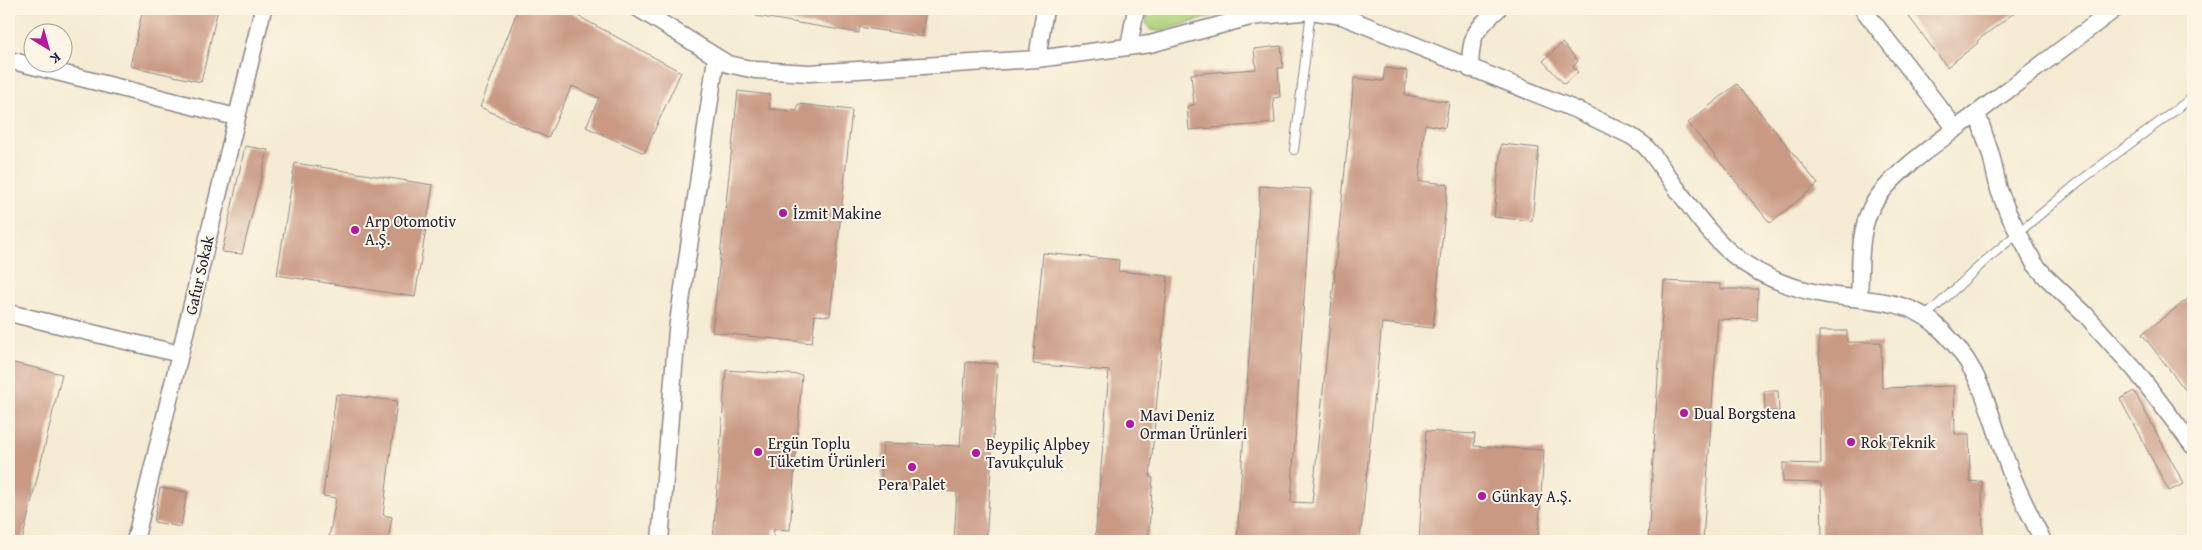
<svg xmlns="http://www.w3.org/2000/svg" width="2202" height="550" viewBox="0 0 2202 550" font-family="'Gentium Book Plus',serif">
<rect width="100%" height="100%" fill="#fcf5e5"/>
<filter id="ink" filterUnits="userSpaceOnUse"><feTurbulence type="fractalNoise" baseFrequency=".02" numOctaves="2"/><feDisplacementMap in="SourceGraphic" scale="10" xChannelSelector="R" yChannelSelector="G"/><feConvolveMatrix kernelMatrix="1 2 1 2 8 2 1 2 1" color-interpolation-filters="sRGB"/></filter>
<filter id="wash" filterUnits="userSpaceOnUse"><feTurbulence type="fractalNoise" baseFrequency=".0096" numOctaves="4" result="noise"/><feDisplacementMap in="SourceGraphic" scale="20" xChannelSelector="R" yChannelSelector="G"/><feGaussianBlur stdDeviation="1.12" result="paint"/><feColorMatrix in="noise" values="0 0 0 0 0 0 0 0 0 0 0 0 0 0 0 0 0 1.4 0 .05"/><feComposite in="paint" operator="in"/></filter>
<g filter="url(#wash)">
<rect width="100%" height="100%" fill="#f5ebd3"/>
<!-- green -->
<path fill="#add37d" stroke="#687a5c" d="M1148,9H1235L1162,31L1151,30L1146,24Z"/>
<g id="blocks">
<!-- building -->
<path fill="#c99983" d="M143,9H218L201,82L130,66Z
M518,9H565L681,72L644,153L586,127L599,98L572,86L548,138L480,107Z
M757,9H926L922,37L859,27V33L756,16Z
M1903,9H2019L1977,41L1978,43L1947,67Z
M1562,43L1578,61L1573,67L1578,72L1564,84L1543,61Z
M1281,46L1283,68H1278L1280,97L1273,98L1275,123L1189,130L1187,106L1194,105L1191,74L1256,69L1254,49Z
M1385,68L1407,71L1405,95L1449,102L1445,128L1425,124L1419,181L1448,184L1433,328L1382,323L1360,541L1237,540L1260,186L1311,189L1291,502L1312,503L1354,78L1383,81Z
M1737,84L1818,184L1770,223L1688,123Z
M738,91L770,95L769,109L797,111L798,104L852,110L830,316L815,315L812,343L712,332Z
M1501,144L1539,148L1532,221L1494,217Z
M245,146L268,150L242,254L222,252Z
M295,163L433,185L415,297L277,275Z
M1043,253L1119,260L1118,271L1168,276L1150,477L1153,478L1148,541H1095L1109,371L1033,364Z
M1664,281L1720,284V289H1758L1757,320L1718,319L1703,541H1648Z
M2193,295V400L2142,334Z
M1819,331H1847V342H1881L1882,388L1954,386L1955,434H1969L1970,482L1982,481L1983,541H1822L1821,483L1783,482V463L1821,464Z
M9,362L62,374L22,541H9Z
M966,362L998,364L986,541H954L957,492L881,488L883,443L960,446Z
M726,370L802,375L790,530L774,529L773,541H713Z
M1764,391H1778L1779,411L1765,412Z
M2134,391L2184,484L2169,491L2120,399Z
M336,394L397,401L383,515L392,517L388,541H350L329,538L336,498L323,496Z
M1426,431L1475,434L1474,446L1544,450L1538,541H1419Z
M160,488L187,492L181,527L154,522Z"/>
</g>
</g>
<g filter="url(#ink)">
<use href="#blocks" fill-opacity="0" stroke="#8c8687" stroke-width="1"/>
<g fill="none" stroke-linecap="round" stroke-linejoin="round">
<!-- lane casing -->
<g stroke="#8c8687" stroke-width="10">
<path id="lane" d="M1294,150L1311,11
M1925,317L1986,260L2080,181L2193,97"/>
</g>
<!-- street casing -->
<g stroke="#8c8687" stroke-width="19">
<path id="street" d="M639,9L728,64L755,70L809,73L1037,59L1150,44L1250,17L1311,11L1342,16L1579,111L1631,136L1644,145L1652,154C1707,229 1730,279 1829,295C1865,301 1904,298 1934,323C1983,366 1987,408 2008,465C2017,491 2031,516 2043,541
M1863,9L1956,129
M1129,46L1136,9
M1037,59L1045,9
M9,60L236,117
M1470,69C1471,35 1473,32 1498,9
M1977,113L1991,155L1999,190L2008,213L2034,263L2046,277L2085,314L2136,371L2193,446
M1859,298C1861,269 1858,234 1871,208C1888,175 1942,139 1972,117C2020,81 2067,45 2115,9
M9,313L180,354
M135,541L263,9
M660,541L677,330L716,58"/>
</g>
<!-- lane -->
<use href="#lane" stroke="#fff" stroke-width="8"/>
<!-- street -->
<use href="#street" stroke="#fff" stroke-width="16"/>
</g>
</g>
<!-- markers -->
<g fill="#b5179e" stroke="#fcf5e5" stroke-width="2">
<circle cx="783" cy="213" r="5"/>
<circle cx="355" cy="230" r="5"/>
<circle cx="1684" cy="413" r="5"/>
<circle cx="1130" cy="424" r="5"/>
<circle cx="1851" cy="442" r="5"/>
<circle cx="758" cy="452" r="5"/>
<circle cx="976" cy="453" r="5"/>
<circle cx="912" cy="467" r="5"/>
<circle cx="1482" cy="496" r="5"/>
</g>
<g text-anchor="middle" stroke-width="4" stroke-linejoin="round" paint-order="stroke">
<!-- poi labels -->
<g font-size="16" fill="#22223b" stroke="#fcf5e5" text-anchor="start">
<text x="793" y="219">İzmit Makine</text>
<text x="365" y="227">Arp Otomotiv<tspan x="365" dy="18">A.Ş.</tspan></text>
<text x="1694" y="419">Dual Borgstena</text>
<text x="1140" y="421">Mavi Deniz<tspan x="1140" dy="18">Orman Ürünleri</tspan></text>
<text x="1861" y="448">Rok Teknik</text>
<text x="768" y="449">Ergün Toplu<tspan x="768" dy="18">Tüketim Ürünleri</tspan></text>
<text x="986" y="450">Beypiliç Alpbey<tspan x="986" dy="18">Tavukçuluk</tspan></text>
<text x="912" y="490" text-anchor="middle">Pera Palet</text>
<text x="1492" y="502">Günkay A.Ş.</text>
</g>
<!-- street labels -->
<g font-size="16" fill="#22223b" stroke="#fcf5e5">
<text transform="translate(199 275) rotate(-77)" y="6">Gafur Sokak</text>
</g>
</g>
<!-- margin -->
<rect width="2202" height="550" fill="none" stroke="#fcf5e5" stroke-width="30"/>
<!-- north arrow -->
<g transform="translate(48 48) rotate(143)"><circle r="24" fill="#fcf5e5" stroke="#a5a1a1"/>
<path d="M0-4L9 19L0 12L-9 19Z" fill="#b5179e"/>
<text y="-8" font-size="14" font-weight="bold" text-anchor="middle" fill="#22223b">K</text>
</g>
</svg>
